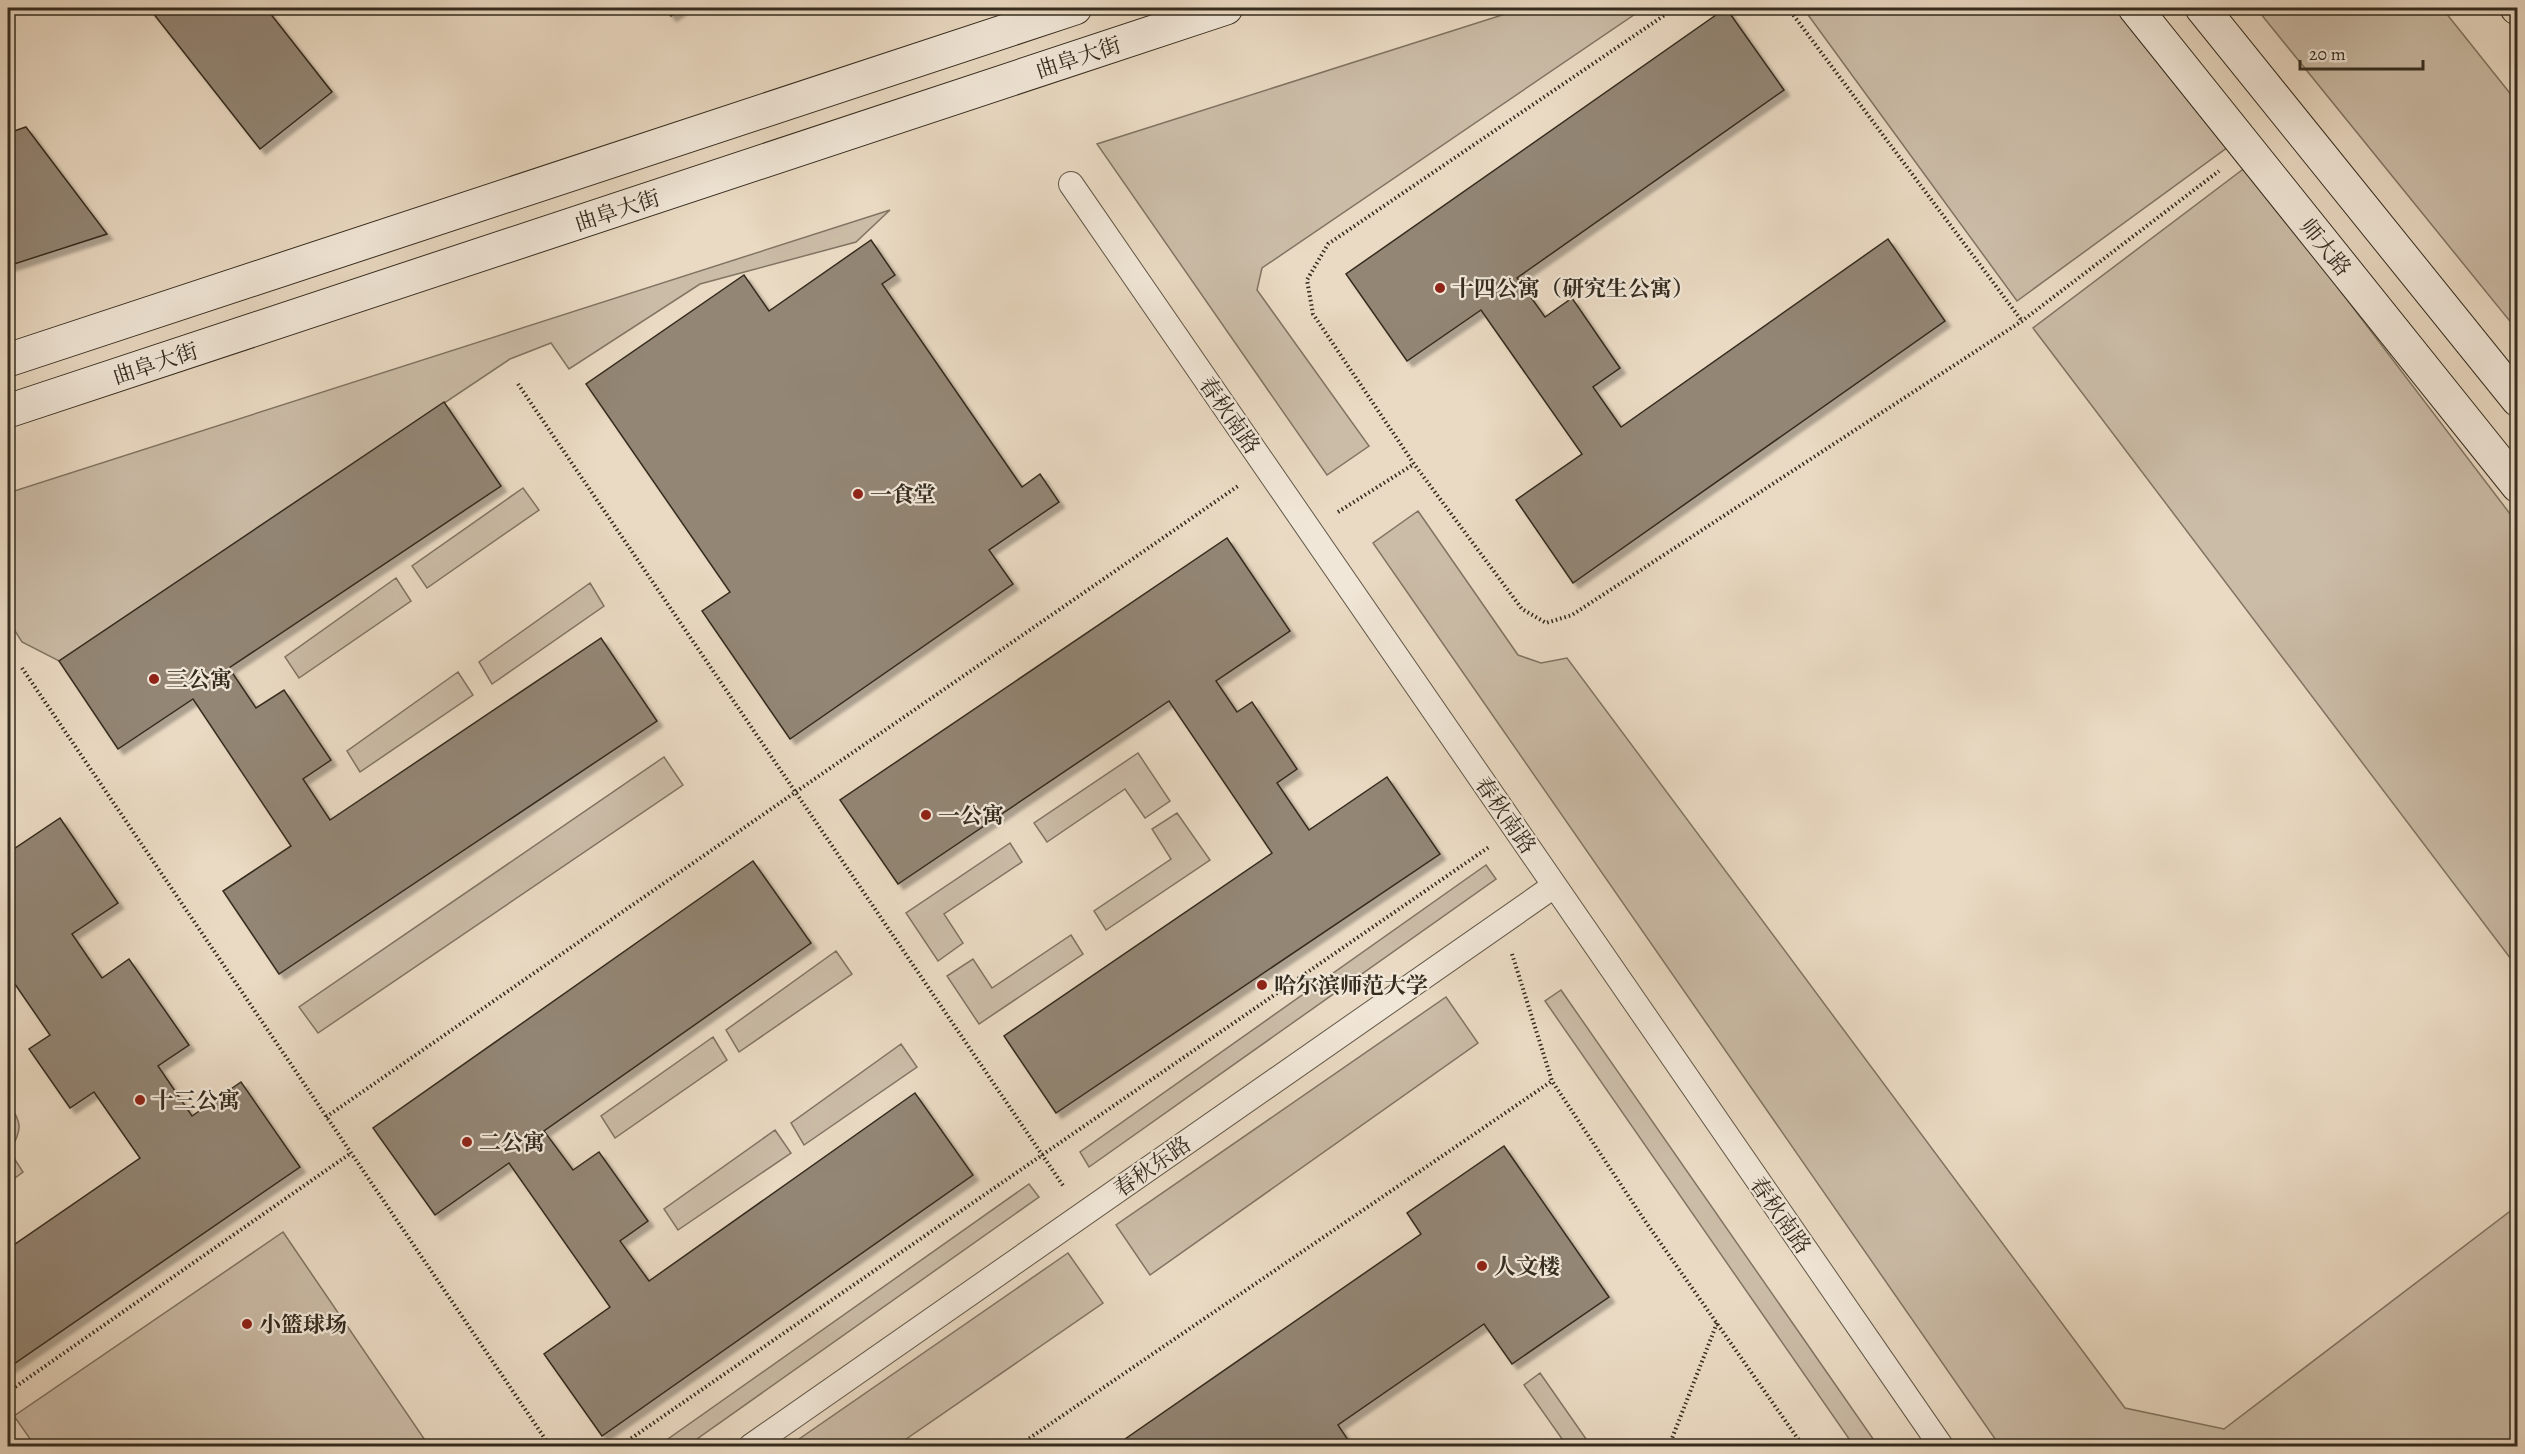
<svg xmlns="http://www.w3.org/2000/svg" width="2525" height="1454" viewBox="0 0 2525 1454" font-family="Alegreya,'Noto Serif SC',serif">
<defs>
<filter id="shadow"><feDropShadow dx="5.5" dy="5.5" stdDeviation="1.5" flood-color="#0004"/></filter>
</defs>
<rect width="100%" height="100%" fill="#eadac3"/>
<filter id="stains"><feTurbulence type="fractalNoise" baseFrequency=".00333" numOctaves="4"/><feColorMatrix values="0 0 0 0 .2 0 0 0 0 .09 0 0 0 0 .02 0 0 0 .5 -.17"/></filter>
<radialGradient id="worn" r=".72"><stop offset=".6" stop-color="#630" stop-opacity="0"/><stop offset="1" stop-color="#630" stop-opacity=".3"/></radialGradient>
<!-- green -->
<path fill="#cbbca7" stroke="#807463" stroke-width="1.5" d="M1524,8H1644L1262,268L1257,290L1369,446L1327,475L1097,144Z
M1803,8H2119L2228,147L2017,301Z
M2256,8H2442L2517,102V330Z
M2246,167L2517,523V967L2033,328Z
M890,210L856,242L700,284L569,369L551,343L510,359L59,661L22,642L8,620V493Z
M523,488L539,510L427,588L412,566Z
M1418,511L1518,655L1541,663L1567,658L2125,1408L2224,1429L2517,1206V1446H2000L1373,543Z
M396,578L411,601L299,678L285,657Z
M590,583L604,606L492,684L479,662Z
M458,672L473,695L360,772L347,751Z
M1138,753L1170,801L1145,818L1125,789L1047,842L1034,823Z
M664,757L683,785L318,1033L299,1007Z
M1177,813L1210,860L1106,930L1094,911L1171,859L1152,829Z
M1010,843L1022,862L944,914L963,943L938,961L906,913Z
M1486,865L1496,879L1089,1167L1080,1152Z
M1071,935L1083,954L979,1024L947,976L973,959L992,988Z
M836,951L852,974L739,1052L726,1030Z
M1561,990L1878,1446H1854L1545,1001Z
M1446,997L1478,1043L1150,1275L1116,1225Z
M713,1037L727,1060L615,1138L601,1116Z
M901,1044L917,1067L804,1145L791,1123Z
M8,1102C23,1124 22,1129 10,1152L23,1172L8,1183Z
M775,1130L791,1153L678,1230L664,1209Z
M1029,1184L1039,1197L687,1446H658Z
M283,1232L429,1446H35L14,1416Z
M1068,1253L1103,1303L896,1446H789Z
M1540,1373L1591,1446H1567L1524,1385Z"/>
<!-- building -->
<path fill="#938674" stroke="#352c1f" stroke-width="1.5" filter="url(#shadow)" d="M149,8H266L332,92L260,149Z
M665,8H682L671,16Z
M1726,8L1784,90L1517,278L1545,317L1572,298L1620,368L1593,387L1621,427L1888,239L1945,321L1573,583L1516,500L1582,454L1481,310L1407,361L1346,274Z
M26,127L107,234L8,266V133Z
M871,240L895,275L882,284L1022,487L1040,474L1059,502L989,550L1013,584L790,739L702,611L730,592L586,384L744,275L769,311Z
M444,402L501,486L229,668L256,708L284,690L331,760L303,779L330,820L601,638L657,721L279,974L223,891L291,846L193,699L118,749L59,661Z
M1227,538L1290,631L1216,681L1237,712L1252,702L1297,769L1277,783L1309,830L1387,777L1440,854L1056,1113L1004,1036L1272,853L1169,701L898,884L840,800Z
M60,818L118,903L72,934L102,978L129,959L189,1045L158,1066L192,1116L241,1082L300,1167L8,1368V1249L140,1158L94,1092L70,1108L29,1049L50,1035L8,974V853Z
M753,861L811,943L544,1131L573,1170L599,1152L648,1221L620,1241L649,1281L915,1093L973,1175L602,1436L544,1354L610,1307L509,1163L435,1215L373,1128Z
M1504,1146L1609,1297L1512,1364L1484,1324L1338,1425L1352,1446H1115L1421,1234L1407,1213Z"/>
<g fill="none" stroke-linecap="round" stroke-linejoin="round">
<!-- lane casing -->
<g stroke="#625848" stroke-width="26">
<path id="lane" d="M1071,184L1941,1446
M751,1446L1554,886"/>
</g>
<!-- secondary casing -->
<g stroke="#352c1f" stroke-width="35">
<path id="secondary" d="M2135,8L2518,486
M2202,8L2518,400
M8,360L1075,8
M8,411L1226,8"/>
</g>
<!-- highway casing -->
<g stroke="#352c1f" stroke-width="35">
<path id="highway" d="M2517,8H2518"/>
</g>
<!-- path -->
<path stroke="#352c1f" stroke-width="4" stroke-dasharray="1.5 3" stroke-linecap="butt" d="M1675,8L1328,244L1307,280L1313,314L1414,464L1522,609L1546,623L1572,615L2022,321L2219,171
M1788,8L2022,321
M518,384L1064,1187
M1338,512L1414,464
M22,668L550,1446
M1512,954L1552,1081L1645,1221L1803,1446
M326,1117L1238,486
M8,1392L351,1153
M620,1446L1489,847
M1018,1446L1552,1081
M1669,1446L1717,1323"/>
<!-- lane -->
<use href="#lane" stroke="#f1e7d8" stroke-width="24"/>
<!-- secondary -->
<use href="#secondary" stroke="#f1e7d8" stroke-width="33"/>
<!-- highway -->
<use href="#highway" stroke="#eadac3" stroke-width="33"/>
</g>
<!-- markers -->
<g fill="#8f2418" stroke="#f1e7d8" stroke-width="2">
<circle cx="1440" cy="288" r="6"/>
<circle cx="858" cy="494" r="6"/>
<circle cx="154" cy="679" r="6"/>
<circle cx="926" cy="815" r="6"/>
<circle cx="1262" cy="985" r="6"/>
<circle cx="140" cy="1100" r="6"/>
<circle cx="467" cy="1142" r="6"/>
<circle cx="1482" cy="1266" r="6"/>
<circle cx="247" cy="1324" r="6"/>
</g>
<g text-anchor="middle" stroke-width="4.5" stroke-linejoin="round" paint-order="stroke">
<!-- street labels -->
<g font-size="22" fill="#352c1f" stroke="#f1e7d8">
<text transform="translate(1078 57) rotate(-18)" y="8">曲阜大街</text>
<text transform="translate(617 210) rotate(-18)" y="8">曲阜大街</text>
<text transform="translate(2326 247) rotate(51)" y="8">师大路</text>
<text transform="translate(155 363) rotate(-18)" y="8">曲阜大街</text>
<text transform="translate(1230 415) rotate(55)" y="8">春秋南路</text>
<text transform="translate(1506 815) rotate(55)" y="8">春秋南路</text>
<text transform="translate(1152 1166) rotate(-35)" y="8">春秋东路</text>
<text transform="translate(1781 1215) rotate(55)" y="8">春秋南路</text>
</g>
<!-- poi labels -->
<g font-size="22" font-weight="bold" fill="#352c1f" stroke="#f1e7d8" text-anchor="start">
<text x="1452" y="296">十四公寓（研究生公寓）</text>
<text x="870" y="502">一食堂</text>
<text x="166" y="687">三公寓</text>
<text x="938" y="823">一公寓</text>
<text x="1274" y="993">哈尔滨师范大学</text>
<text x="152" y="1108">十三公寓</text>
<text x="479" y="1150">二公寓</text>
<text x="1494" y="1274">人文楼</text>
<text x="259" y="1332">小篮球场</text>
</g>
</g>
<!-- margin -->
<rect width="2525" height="1454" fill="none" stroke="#eadac3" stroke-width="30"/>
<rect x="9" y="9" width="2507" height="1436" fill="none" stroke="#352c1f" stroke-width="3"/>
<rect x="15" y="15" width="2495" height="1424" fill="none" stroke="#352c1f" stroke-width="1.5"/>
<!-- scale -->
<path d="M2300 60v9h123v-9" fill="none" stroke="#352c1f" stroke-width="3"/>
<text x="2309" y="60" font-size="18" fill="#352c1f" stroke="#f1e7d8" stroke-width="4.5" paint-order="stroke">20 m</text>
<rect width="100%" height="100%" filter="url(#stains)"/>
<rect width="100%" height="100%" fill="url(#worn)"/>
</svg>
